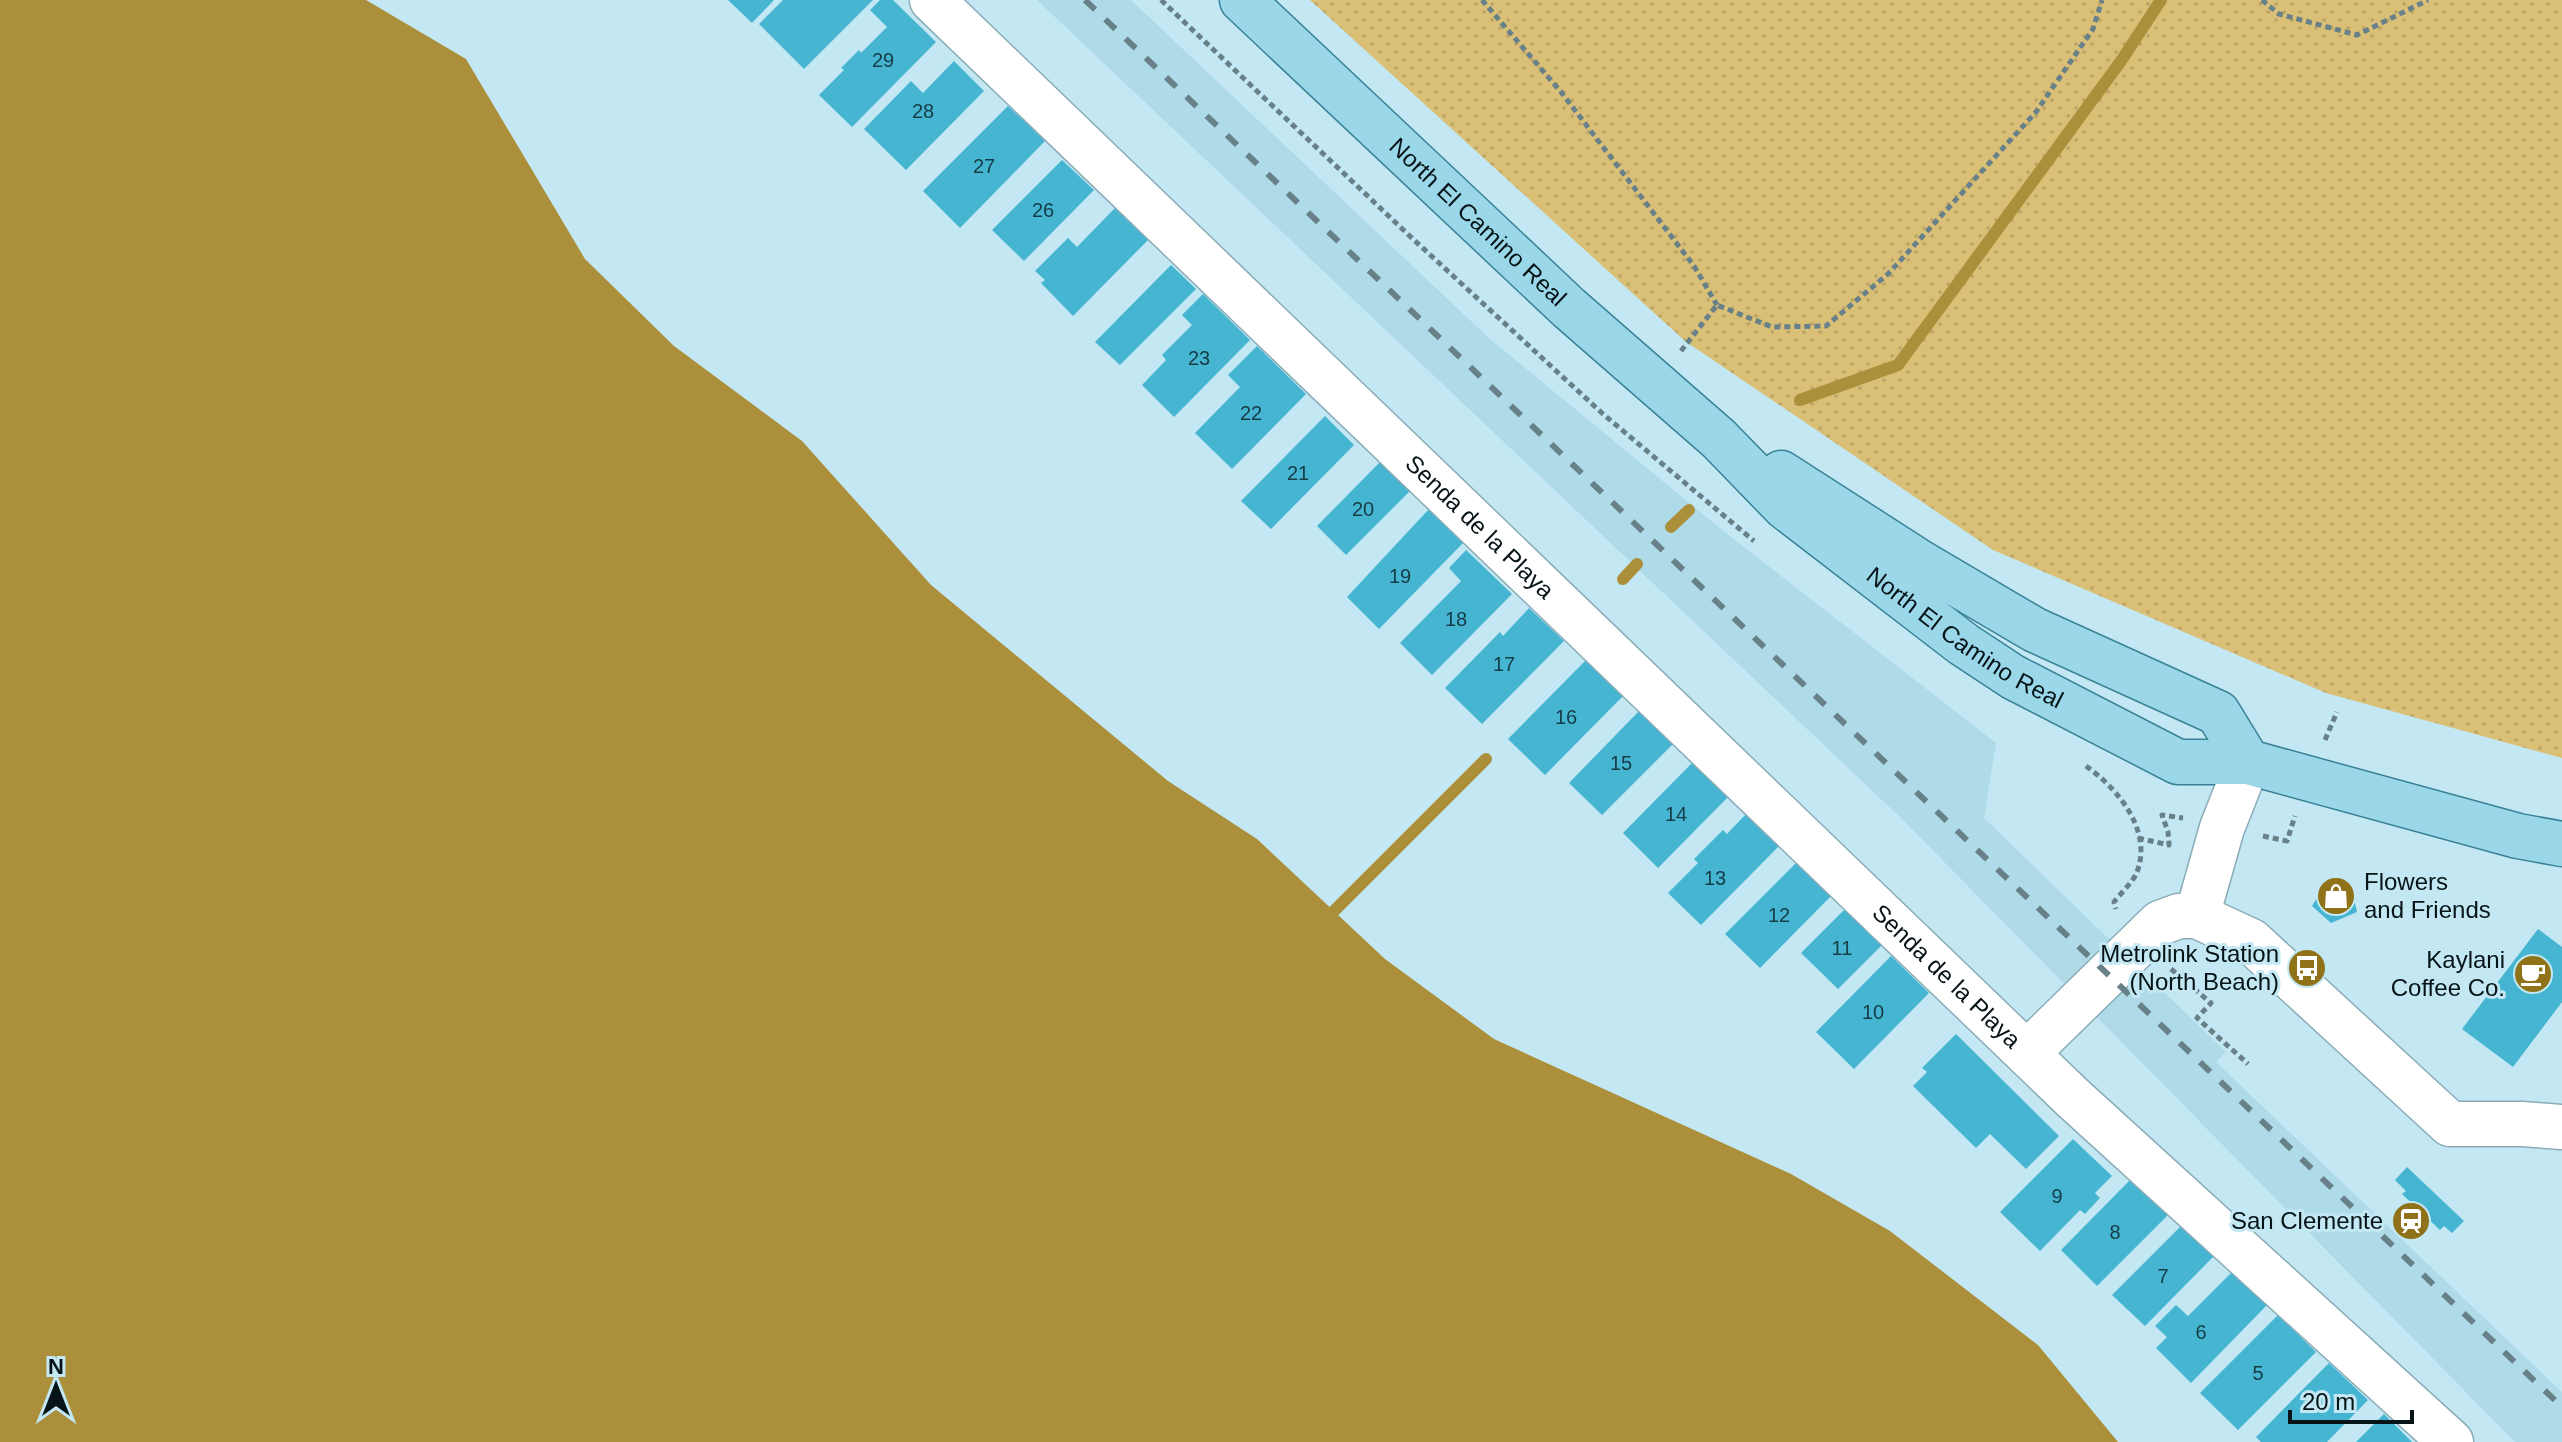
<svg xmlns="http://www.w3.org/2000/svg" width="2562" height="1442" viewBox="0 0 2562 1442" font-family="Helvetica,sans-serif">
<defs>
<pattern id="grass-dots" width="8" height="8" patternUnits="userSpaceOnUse" patternTransform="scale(2)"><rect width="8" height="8" fill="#dabf77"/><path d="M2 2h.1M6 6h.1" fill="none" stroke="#baa366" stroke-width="1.8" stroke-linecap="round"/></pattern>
</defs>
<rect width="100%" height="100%" fill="#c3e8f3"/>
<!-- built -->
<path fill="#afdbe9" d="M1037,0H1131L1491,340L1726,533L1996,743L1984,818L2226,1052L2216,1062L2562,1392V1442H2515L1902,819Z"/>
<!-- grass -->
<path fill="url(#grass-dots)" d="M1310,0H2562V758L2326,693L1993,550L1685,341Z"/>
<!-- water -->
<path fill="#ac8f3b" d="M0,0H366L466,59L585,259L674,346L802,441L931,585L1168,781L1257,839L1385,959L1494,1039L1791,1174L1890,1231L2038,1345L2118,1442H0Z"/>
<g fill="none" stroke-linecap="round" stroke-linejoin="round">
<!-- stream -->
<path stroke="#ac8f3b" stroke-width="12" d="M1800,400L1898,365L2121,61L2161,0
M1671,527L1689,510
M1623,579L1637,564
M1334,911L1486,759"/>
</g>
<!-- building -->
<path fill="#45b5d2" d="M728,0H774L752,23Z
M783,0H873L804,69L759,24Z
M880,0H893L936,42L852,127L819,95L844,70L841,68L859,50L861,53L887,27L870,10Z
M954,61L984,91L906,170L864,129L911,81L923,93Z
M1008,106L1045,141L960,228L923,191Z
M1062,160L1094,190L1024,261L992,230Z
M1115,208L1148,240L1073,316L1041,283L1045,280L1035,271L1068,238L1077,247Z
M1171,265L1196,289L1120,365L1095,342Z
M1203,294L1250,340L1174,417L1142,385L1166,360L1162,355L1192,325L1182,315Z
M1257,346L1306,394L1232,469L1195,433L1240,387L1228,375Z
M1325,416L1354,445L1271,529L1241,501Z
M1380,462L1410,491L1346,555L1317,526Z
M1429,509L1463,543L1379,629L1347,597Z
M1466,550L1512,594L1432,675L1400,643L1461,581L1449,568Z
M1529,608L1564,641L1482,724L1445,688L1500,632L1503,636Z
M1587,659L1624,695L1545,775L1508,739Z
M1640,710L1674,743L1602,815L1569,783Z
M1694,761L1729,796L1658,868L1623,833Z
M1746,814L1779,846L1701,925L1668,893L1698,863L1694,859L1723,830L1727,834Z
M1797,862L1832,895L1760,968L1725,934Z
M2327,881L2351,885L2357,912L2331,923L2312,906Z
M1846,908L1883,944L1838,989L1801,953Z
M2538,929L2562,947V1002L2513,1067L2462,1029Z
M1891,956L1929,993L1854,1069L1816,1032Z
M1956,1034L2059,1136L2026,1169L1990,1134L1976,1148L1913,1086L1927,1072L1922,1068Z
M2073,1139L2112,1176L2095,1193L2100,1198L2085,1214L2080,1210L2040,1251L2000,1212Z
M2407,1167L2464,1221L2452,1233L2444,1226L2440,1230L2402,1194L2406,1191L2395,1180Z
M2132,1178L2169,1214L2097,1286L2061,1250Z
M2182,1225L2214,1256L2145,1326L2112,1295Z
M2233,1271L2267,1305L2191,1383L2156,1348L2167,1337L2155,1326L2176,1305L2188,1316Z
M2278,1315L2316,1352L2238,1430L2200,1393Z
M2329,1363L2368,1400L2327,1442H2261L2256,1437Z
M2384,1414L2412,1442H2356Z"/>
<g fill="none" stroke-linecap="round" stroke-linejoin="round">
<!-- minor casing -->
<g stroke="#8aacb7" stroke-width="47">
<g id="minor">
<path id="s1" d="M932,0L2073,1098L2451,1442"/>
<path d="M2197,916L2222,828L2248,762"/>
<path d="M2028,1052L2160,923L2179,916H2197L2251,941L2450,1124H2522L2562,1127"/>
</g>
</g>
<!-- major casing -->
<g stroke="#3a8296" stroke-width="47">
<g id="major">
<path id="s2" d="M1242,0L1569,308L1719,439L1785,507L1963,644L2013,677L2178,762H2248L2518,836L2562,844"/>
<path d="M1781,473L1921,563L2035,630L2218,713L2248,762"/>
</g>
</g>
<!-- path -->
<path stroke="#688189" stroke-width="5" stroke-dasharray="6 4" stroke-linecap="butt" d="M1161,0L1413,239L1603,414L1754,541
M1482,0L1561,92L1694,266L1717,305
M2262,0L2279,14L2357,35L2428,0
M1681,351L1717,305L1772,327L1826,326L1888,274L2036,112L2093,29L2102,0
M2325,740L2337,712
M2086,766C2117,788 2153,830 2137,872C2133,882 2121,893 2114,902L2116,909
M2263,836L2287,841L2295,816
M2138,838L2169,845L2168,832L2162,815L2183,818
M2171,969L2211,1003L2197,1018L2248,1064"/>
<!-- minor -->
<use href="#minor" stroke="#fff" stroke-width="44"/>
<!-- major -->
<use href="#major" stroke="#9ad7e9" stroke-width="44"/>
<!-- rail -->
<path stroke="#688189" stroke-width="6" stroke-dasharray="14 14" stroke-linecap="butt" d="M1085,0L2562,1407"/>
</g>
<!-- icons -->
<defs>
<g id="shop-disc" transform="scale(2)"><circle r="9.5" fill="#907319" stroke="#c3e8f3"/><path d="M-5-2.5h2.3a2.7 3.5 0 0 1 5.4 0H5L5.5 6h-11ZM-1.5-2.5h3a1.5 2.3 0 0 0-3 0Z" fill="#fff"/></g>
<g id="bus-disc" transform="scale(2)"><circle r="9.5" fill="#907319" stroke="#c3e8f3"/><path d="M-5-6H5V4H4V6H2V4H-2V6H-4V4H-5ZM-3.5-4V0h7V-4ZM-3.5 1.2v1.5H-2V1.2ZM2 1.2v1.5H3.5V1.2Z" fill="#fff"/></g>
<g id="cafe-disc" transform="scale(2)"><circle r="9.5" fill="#907319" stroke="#c3e8f3"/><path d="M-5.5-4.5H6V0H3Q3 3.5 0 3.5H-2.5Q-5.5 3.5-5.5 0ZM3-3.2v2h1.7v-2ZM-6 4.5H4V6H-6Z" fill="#fff"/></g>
<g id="station-disc" transform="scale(2)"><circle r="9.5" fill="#907319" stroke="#c3e8f3"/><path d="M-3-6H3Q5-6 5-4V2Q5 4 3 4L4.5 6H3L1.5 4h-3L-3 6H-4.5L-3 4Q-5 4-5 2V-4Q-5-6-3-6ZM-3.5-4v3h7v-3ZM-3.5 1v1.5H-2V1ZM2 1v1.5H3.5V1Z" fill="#fff"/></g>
</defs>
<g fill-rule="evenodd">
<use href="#shop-disc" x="2336" y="896"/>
<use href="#bus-disc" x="2307" y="968"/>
<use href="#cafe-disc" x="2533" y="974"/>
<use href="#station-disc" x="2411" y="1221"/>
</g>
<g text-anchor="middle" stroke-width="6" stroke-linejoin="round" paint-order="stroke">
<!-- number labels -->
<g font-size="20" fill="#163c46">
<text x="883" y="67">29</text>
<text x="923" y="118">28</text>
<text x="984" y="173">27</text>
<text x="1043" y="217">26</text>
<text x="1199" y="365">23</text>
<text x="1251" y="420">22</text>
<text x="1298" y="480">21</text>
<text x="1363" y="516">20</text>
<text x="1400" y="583">19</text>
<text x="1456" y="626">18</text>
<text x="1504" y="671">17</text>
<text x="1566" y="724">16</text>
<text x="1621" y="770">15</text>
<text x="1676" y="821">14</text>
<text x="1715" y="885">13</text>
<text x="1779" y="922">12</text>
<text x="1842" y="955">11</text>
<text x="1873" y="1019">10</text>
<text x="2057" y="1203">9</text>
<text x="2115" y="1239">8</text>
<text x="2163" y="1283">7</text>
<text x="2201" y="1339">6</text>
<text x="2258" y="1380">5</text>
</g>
<!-- street labels -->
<g font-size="24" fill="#061317" stroke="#c3e8f3">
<text dy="8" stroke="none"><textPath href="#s2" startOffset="324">North El Camino Real</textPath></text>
<text dy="8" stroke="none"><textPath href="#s1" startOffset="760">Senda de la Playa</textPath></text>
<text dy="8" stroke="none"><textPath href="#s2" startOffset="966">North El Camino Real</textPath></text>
<text dy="8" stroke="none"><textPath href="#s1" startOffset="1408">Senda de la Playa</textPath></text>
</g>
<!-- poi labels -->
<g font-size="24" fill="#061317" stroke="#c3e8f3" text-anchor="end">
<text x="2364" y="890" text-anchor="start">Flowers<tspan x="2364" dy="28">and Friends</tspan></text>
<text x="2279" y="962">Metrolink Station<tspan x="2279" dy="28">(North Beach)</tspan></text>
<text x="2505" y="968">Kaylani<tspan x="2505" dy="28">Coffee Co.</tspan></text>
<text x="2383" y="1229">San Clemente</text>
</g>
</g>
<!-- north arrow -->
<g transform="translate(56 1386)" stroke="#c3e8f3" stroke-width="6" paint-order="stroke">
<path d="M0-6L14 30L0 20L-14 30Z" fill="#061317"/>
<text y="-12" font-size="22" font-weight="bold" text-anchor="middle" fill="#061317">N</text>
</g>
<!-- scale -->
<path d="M2290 1410v12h122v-12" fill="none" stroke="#061317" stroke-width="4"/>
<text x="2302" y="1410" font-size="24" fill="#061317" stroke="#c3e8f3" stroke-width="6" paint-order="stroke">20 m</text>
</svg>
